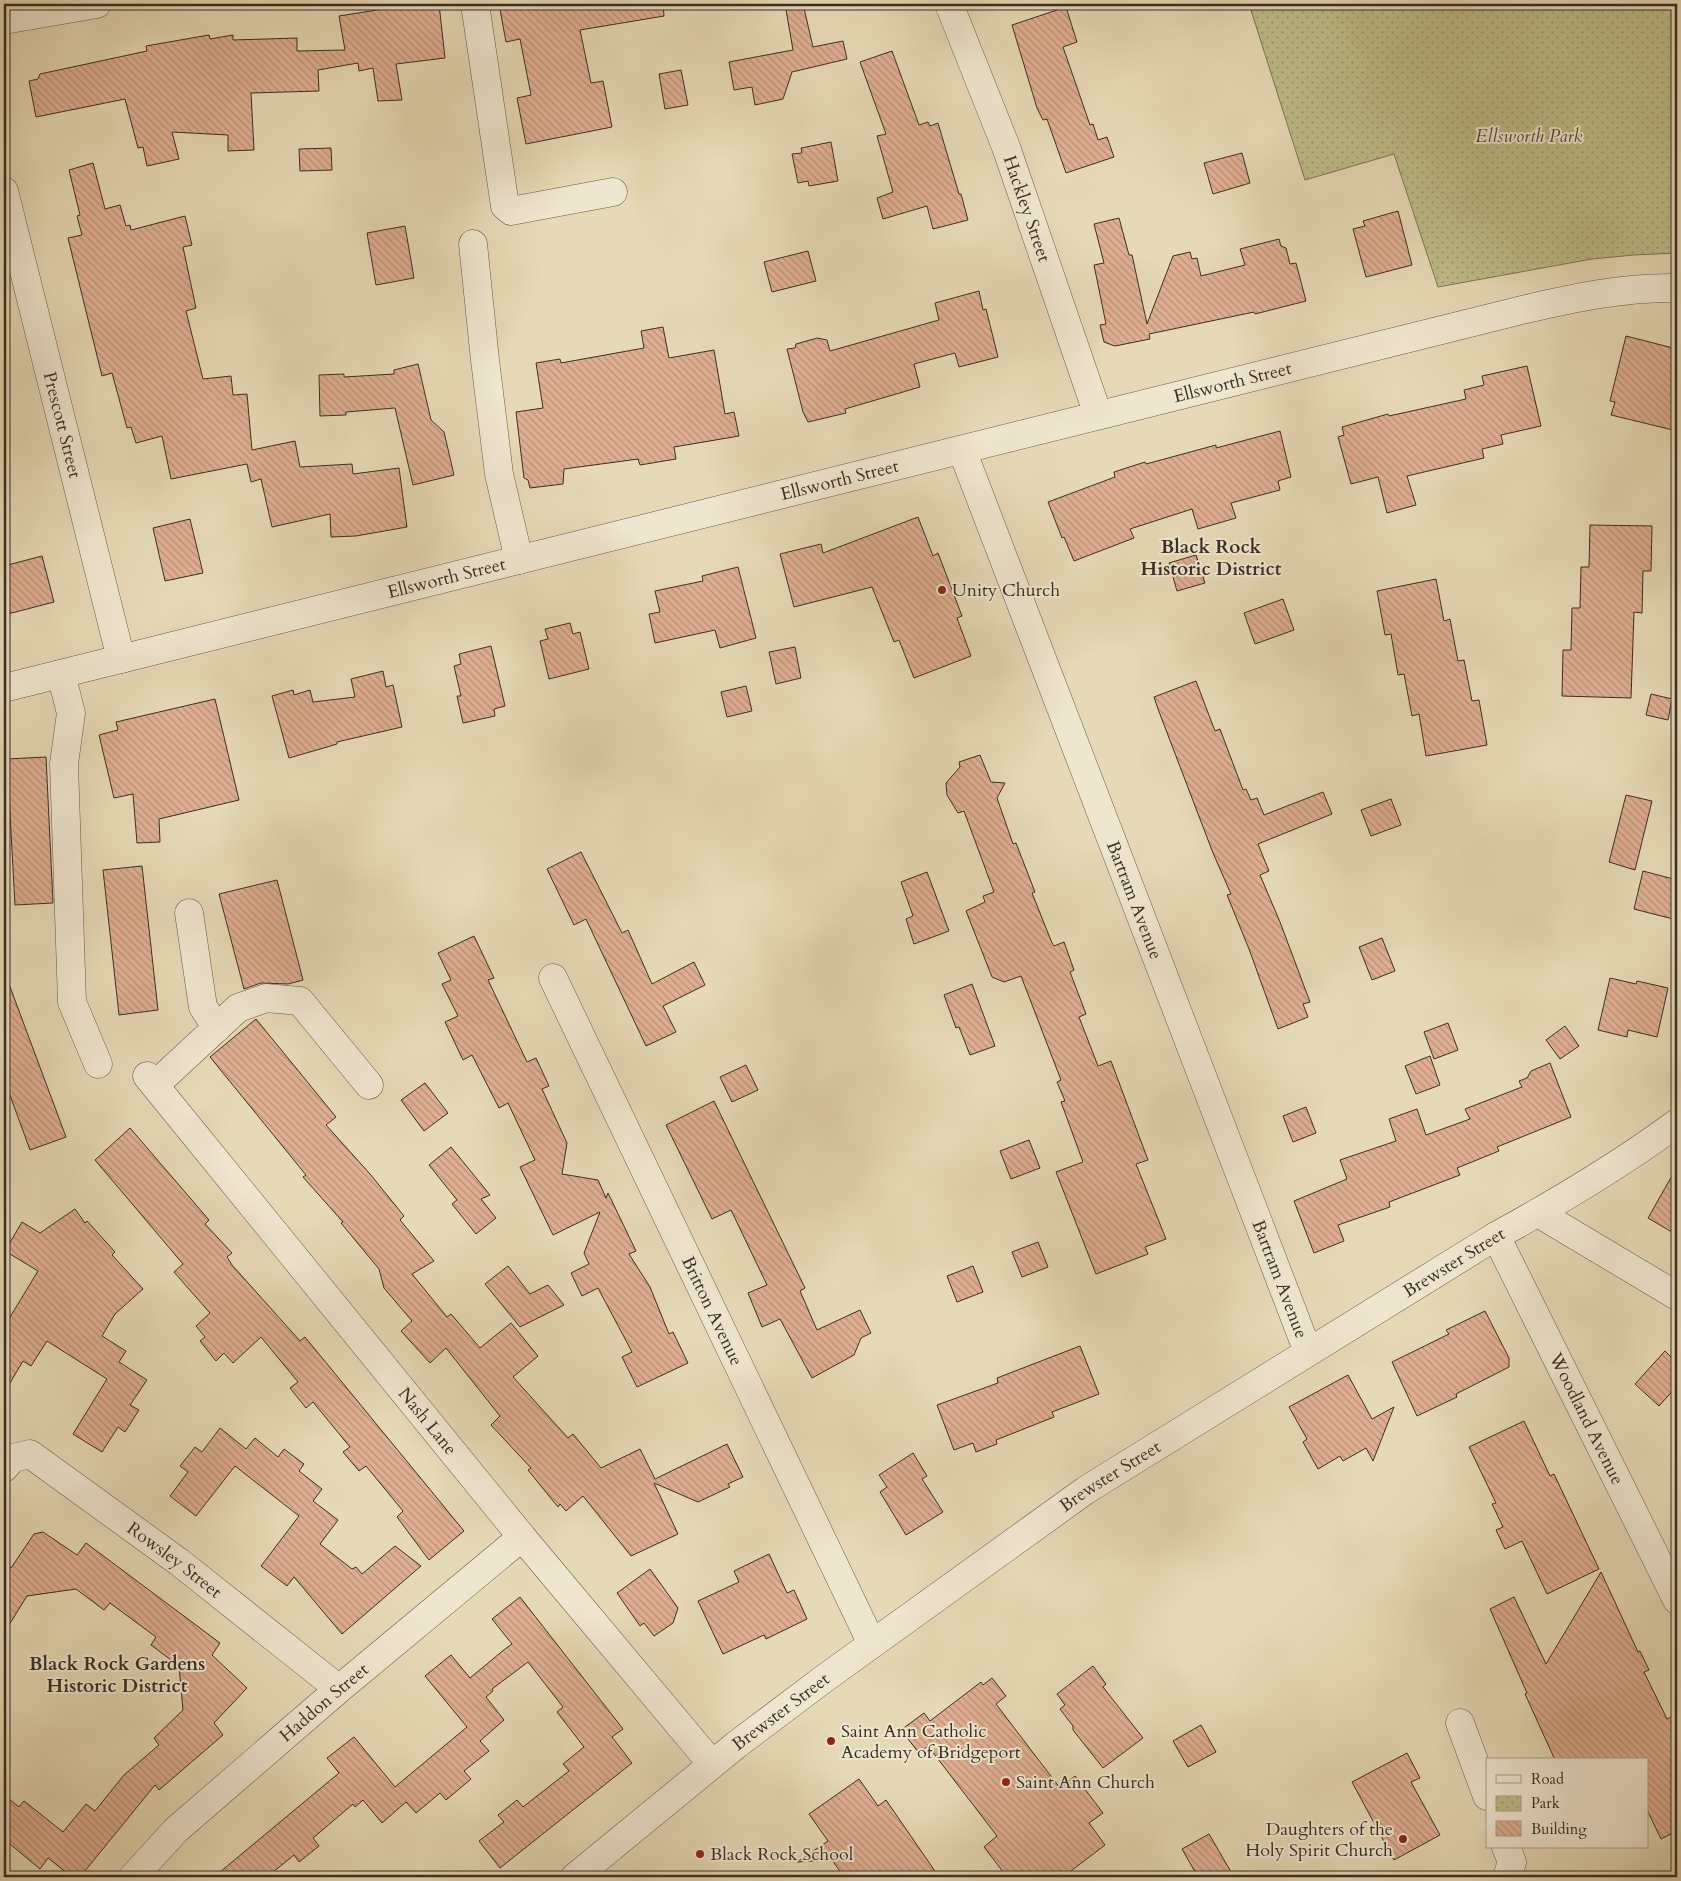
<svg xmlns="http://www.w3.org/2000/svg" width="1681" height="1881" viewBox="0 0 1681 1881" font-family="Cardo,serif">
<defs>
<pattern id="park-dots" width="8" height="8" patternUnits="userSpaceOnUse" patternTransform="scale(1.25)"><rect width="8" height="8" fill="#bdbc88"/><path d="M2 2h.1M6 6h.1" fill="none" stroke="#9b996f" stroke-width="1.8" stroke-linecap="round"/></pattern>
<pattern id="building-back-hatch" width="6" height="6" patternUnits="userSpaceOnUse" patternTransform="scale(1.25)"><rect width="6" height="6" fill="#e0af92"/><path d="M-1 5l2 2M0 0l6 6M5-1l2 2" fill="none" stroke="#b78f77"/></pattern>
</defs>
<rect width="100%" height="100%" fill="#e6d9b5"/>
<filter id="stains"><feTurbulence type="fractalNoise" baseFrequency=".004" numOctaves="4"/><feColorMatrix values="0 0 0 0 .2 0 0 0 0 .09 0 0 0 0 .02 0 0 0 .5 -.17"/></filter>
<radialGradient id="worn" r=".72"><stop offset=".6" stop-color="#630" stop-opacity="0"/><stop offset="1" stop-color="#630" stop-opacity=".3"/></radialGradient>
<!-- park -->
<path fill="url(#park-dots)" stroke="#7b7656" d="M1249,4H1677V253L1634,255L1592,259L1438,287L1394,154L1305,180Z"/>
<!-- building -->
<path fill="url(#building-back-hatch)" stroke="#392f25" d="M402,4H439L445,58L396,64L402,100L378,101L373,68L359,71L358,63L318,70L319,91L251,93L254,150L228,151V135L172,132L179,159L147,166L143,147L138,148L125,99L36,117L29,81L38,79L40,74L147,51L146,46L209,35L210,39L233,35V40L297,38V51L345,50L339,16L402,6Z
M499,4H663L664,16L580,30L591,83L603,81L612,127L526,144L517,98L531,95L520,39L506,42Z
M785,4H803L813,47L843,41L847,59L792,72L783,99L755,105L752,87L734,90L729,62L793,50Z
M1066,7L1077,42L1063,47L1090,125L1093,124L1098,140L1107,137L1114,157L1066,173L1047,119L1043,120L1037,108L1012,25Z
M892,51L919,125L928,122L930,126L938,123L959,194H961L968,220L933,229L927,206L883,219L877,198L893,192L877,136L886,134L860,62Z
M681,70L688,105L665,109L659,74Z
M831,142L838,181L809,186L808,181L798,183L792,154L802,153L801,148Z
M331,148L332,170L300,171L299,149Z
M1242,153L1250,183L1213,194L1204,163Z
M93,163L105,209L120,205L126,226L130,225L131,230L185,216L192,245L183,247L196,308L186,311L203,379L231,376L233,395L247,394L252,450L295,441L300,467L352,464L353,474L399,468L407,527L356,536L331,537L330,514L272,527L261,479L251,482L247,464L171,479L162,436L136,443L131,427L127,428L112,373L102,376L68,238L82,235L77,216L80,215L69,170Z
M1398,211L1412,265L1366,277L1353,229L1365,226L1363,221Z
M1119,218L1129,255H1132L1147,324L1173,256L1190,252L1192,259L1197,258L1201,276L1245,265L1240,249L1279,239L1281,246L1286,248L1290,264L1296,263L1306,301L1255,314L1254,312L1149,334L1150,339L1115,346L1104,342L1100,325L1106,324L1094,265L1104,263L1094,224Z
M405,226L414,278L376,285L367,233Z
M808,251L816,281L772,292L764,262Z
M979,291L983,310L986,309L998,357L959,367L955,353L914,364L920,387L845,409L846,413L808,422L803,412L787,349L795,348L796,344L817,338L827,340L830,351L939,320L935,303Z
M663,327L669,358L714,350L725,414L734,412L739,436L674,447L676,459L640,465L638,459L564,469L563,484L530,488L528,480L524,478L516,412L543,408L536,363L560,359L561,363L644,348L641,331Z
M1626,336L1677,349V431L1611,415L1615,402L1610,401Z
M418,364L431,420L444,432L454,475L413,485L395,408L346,412V415L320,416L319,375L344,374V377L394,374V370Z
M1527,366L1541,426L1501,435L1503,444L1482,449L1484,458L1407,476L1416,505L1387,513L1378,477L1351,484L1338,437L1344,435L1342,427L1388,414L1389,416L1466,399L1464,390L1484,385L1482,376Z
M1280,431L1291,477L1278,481L1280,490L1231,503L1236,518L1198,529L1192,509L1130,529L1134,538L1074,561L1064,537L1062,538L1048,502L1115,477L1114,472L1145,462L1146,464L1216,445V448Z
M918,517L933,556L938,553L962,616L957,618L971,656L914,678L899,640L894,642L872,587L794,607L780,554L821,544L823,553Z
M190,519L203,573L165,581L153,528Z
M1590,525L1652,526L1651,571H1643L1642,613L1634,612L1631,698L1562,696L1563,650H1571L1572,608H1580L1581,567H1589Z
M1196,555L1205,583L1177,591L1169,563Z
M42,556L54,602L4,615V566Z
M738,567L756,638L720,648L715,630L655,643L649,614L660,612L655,591L703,581L702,576Z
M1436,579L1444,621L1450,619L1458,661L1464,660L1472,701L1479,700L1487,745L1426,756L1419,714L1412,716L1404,674L1398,675L1391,634L1385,635L1377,591Z
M1283,599L1294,630L1255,644L1244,613Z
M570,623L573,634L580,632L589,669L549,679L540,641L548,639L545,629Z
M491,646L505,706L494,709L495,716L463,723L457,696H461L454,666L461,664L459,654Z
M795,647L801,678L776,684L769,652Z
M383,671L386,687L393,685L402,727L337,742V744L327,747L289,758L272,696L293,690L294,695L310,690L313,702L355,697L351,679Z
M1196,681L1215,731L1220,729L1243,790L1246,789L1251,800L1257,798L1264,815L1323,792L1332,814L1258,844L1269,871L1260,875L1280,922L1310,1002L1303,1004L1308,1017L1278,1029L1249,949L1227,895L1231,894L1213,853L1158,709L1154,697Z
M746,686L752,711L727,717L721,692Z
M1651,694L1672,699L1668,720L1646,715Z
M215,699L239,800L159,819L160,842L137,843L133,794L114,798L99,735L118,730L116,722Z
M980,755L991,782L1005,783L997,798L1013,844L1016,843L1035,892L1032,893L1052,943L1054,946L1064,942L1074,970L1070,972L1086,1014L1079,1017L1098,1066L1111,1061L1148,1160L1136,1164L1166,1239L1145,1247L1148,1254L1096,1274L1056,1172L1083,1162L1061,1102L1065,1101L1057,1082L1061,1080L1021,976L1004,982L992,977L966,911L985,902L983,896L994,892L964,811L958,813L947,795L946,783L960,767L959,762Z
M46,757L53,903L15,905L7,759Z
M1626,795L1652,801L1635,870L1609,862Z
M1391,799L1401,825L1371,836L1361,810Z
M581,852L622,933L628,930L652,984L694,962L705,985L663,1006L676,1032L646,1046L586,919L574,925L547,869Z
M142,866L158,1010L119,1015L103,870Z
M1643,871L1677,880V920L1634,909Z
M927,872L949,931L914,944L906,919L913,916L901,882Z
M277,880L303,980L288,984L261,983L244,989L219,894Z
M474,936L494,978L488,980L527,1062L536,1058L549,1086L542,1089L567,1143L562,1174L598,1180L606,1198L608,1193L636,1251L629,1254L650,1287L669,1334L673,1332L688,1363L637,1387L622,1357L632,1352L598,1288L582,1296L571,1273L589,1264L584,1253L600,1212L553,1235L520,1167L535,1160L508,1103L499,1108L472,1055L463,1060L445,1022L458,1016L442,984L451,980L438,953Z
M1382,938L1395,971L1372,980L1359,947Z
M4,976H6L66,1137L30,1150L4,1079Z
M1610,978L1636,984L1637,981L1668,988L1657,1037L1628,1030L1627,1037L1598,1030Z
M972,984L995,1046L970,1055L959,1027L956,1028L944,995Z
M256,1019L336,1117L326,1125L370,1174L404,1216L400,1220L434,1261L412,1274L447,1317L451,1314L480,1348L511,1323L538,1356L513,1377L568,1438L573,1434L601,1468L640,1449L655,1479L727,1444L743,1477L728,1484L730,1487L698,1502L654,1483L678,1534L631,1556L583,1496L566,1511L560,1504L558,1507L528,1470L531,1468L491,1425L500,1416L446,1348L430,1363L401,1331L412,1321L384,1288L379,1269L341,1223L343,1222L303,1177L306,1175L210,1057Z
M1448,1023L1458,1050L1434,1059L1424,1032Z
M1565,1026L1579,1046L1560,1059L1546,1040Z
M1430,1056L1440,1085L1416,1094L1405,1066Z
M1550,1063L1571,1117L1497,1147L1499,1151L1457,1168L1460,1175L1389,1202L1390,1207L1338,1225L1344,1241L1314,1253L1294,1201L1347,1179L1340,1160L1396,1141L1389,1119L1417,1109L1426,1135L1470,1119L1465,1109L1522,1087L1519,1081L1527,1078L1531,1071Z
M746,1065L758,1090L732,1102L720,1077Z
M425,1083L448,1113L424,1131L401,1100Z
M714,1101L805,1288L800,1291L817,1330L860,1310L871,1333L861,1338L854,1355L812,1378L780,1319L762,1327L748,1293L767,1285L731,1210L712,1219L666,1125Z
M1306,1107L1316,1133L1293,1142L1283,1116Z
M130,1128L209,1220L205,1224L232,1253L227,1257L232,1265L300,1341L305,1337L464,1531L429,1560L397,1517L403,1511L366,1466L359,1471L343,1452L350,1447L313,1402L306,1408L290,1388L298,1382L261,1337L233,1363L224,1353L216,1361L200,1341L205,1337L196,1326L210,1313L174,1272L183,1264L95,1160Z
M1029,1140L1040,1168L1011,1179L1000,1151Z
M451,1147L490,1195L481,1199L496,1218L476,1234L452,1204L457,1200L429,1165Z
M1677,1167V1235L1648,1218Z
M75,1209L85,1223L87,1221L115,1252L112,1255L143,1289L115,1314L102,1336L126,1351L119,1362L147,1380L130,1405L139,1410L125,1432L118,1427L102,1452L73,1434L107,1379L47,1341L31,1366L23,1361L4,1393V1327L38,1271L5,1251L22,1222L40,1233Z
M1038,1242L1048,1267L1022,1277L1012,1252Z
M508,1266L530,1294L548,1285L564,1305L520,1327L485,1284Z
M973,1266L983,1292L957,1302L947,1276Z
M1485,1311L1509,1358V1367L1456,1394L1457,1397L1417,1416L1392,1362L1449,1334L1446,1330Z
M1080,1346L1099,1394L1052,1412L1054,1417L996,1440L997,1444L976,1452L973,1443L954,1450L937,1405L998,1383L997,1378Z
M1665,1351L1677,1363V1386L1659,1406L1635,1384Z
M1348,1375L1372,1419L1394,1407L1373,1461L1366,1448L1343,1461L1340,1456L1318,1469L1303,1442L1307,1439L1289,1407Z
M1524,1421L1550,1476L1554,1474L1599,1569L1547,1594L1522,1541L1505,1549L1496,1530L1503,1527L1492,1504L1496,1503L1469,1447Z
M220,1428L246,1449L255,1438L278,1457L284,1449L304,1464L299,1471L322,1489L313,1501L338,1520L320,1544L352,1569L356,1567L362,1574L395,1546L421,1566L342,1634L294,1577L287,1586L261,1566L299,1516L235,1466L196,1516L170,1496L188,1472L180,1466L195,1447L202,1452Z
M913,1453L927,1476L922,1479L943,1512L906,1535L880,1492L887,1487L879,1475Z
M43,1532L77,1555L86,1543L220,1643L212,1655L247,1688L214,1723L223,1735L159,1790L155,1785L80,1877H72L48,1858L40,1869L4,1839V1795L19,1807L24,1801L63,1832L86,1804L95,1811L124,1775L159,1745L154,1738L183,1710L179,1666L151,1645L156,1637L110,1603L104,1610L76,1589L27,1596L4,1633V1563L11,1568L34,1534Z
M769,1554L787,1593L794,1590L807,1619L766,1639L764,1635L723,1654L698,1601L739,1582L734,1571Z
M650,1569L678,1608L673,1623L654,1636L644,1623L640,1626L617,1593Z
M1601,1572L1638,1652L1640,1651L1649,1670L1644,1672L1667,1719L1677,1714V1831L1661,1839L1647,1810V1760H1555L1525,1694L1527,1693L1490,1609L1514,1597L1546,1664Z
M520,1597L623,1729L612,1737L632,1763L500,1868L479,1841L504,1822L498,1815L517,1800L523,1807L569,1771L563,1764L584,1747L557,1712L563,1707L528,1662L492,1689L493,1691L486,1697L504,1720L480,1741L489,1751L464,1771L471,1779L446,1800L440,1793L416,1813L406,1802L382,1823L363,1800L355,1807L353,1804L313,1838L319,1846L299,1862L294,1855L267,1877H214L339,1773L327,1758L354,1737L395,1787L467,1727L425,1676L451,1655L470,1678L505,1649L512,1644L492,1619Z
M1093,1666L1106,1684L1103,1687L1143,1738L1103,1768L1073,1730V1726L1060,1709L1065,1705L1057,1694Z
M992,1678L1006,1696L996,1704L1060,1788L1075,1776L1103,1813L1089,1823L1105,1845L1063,1877H1007L984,1847L997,1836L928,1746L919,1753L901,1730L924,1713L930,1721L981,1682L983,1685Z
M1201,1725L1216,1752L1188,1767L1173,1741Z
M1407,1753L1420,1778L1411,1782L1440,1835L1394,1860L1352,1782Z
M859,1779L878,1806L886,1800L939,1877H844L832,1860L797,1862L828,1841L809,1814Z
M1209,1834L1234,1877H1198L1182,1849Z"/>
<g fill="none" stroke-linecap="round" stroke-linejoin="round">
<!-- minor casing -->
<g stroke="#645a49" stroke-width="29">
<g id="minor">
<path d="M475,4L505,206L511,211L613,192"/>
<path id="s1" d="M949,4L1006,147L1098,415"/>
<path d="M4,20L97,4"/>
<path id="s2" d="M4,191L121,659"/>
<path d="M473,244L485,360L499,474L519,560"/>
<path id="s3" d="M962,450L1308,1352"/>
<path d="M61,674L71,713L64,764L72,1002L98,1064"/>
<path id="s4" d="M4,688L1522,310C1573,298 1624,287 1677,288"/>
<path d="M189,913L203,1007L217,1028"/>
<path id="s5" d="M553,978L872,1644"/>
<path id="s6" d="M147,1076L522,1537L712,1764"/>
<path d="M155,1085L238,1008L266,998L300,1001L369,1085"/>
<path d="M1538,1213L1677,1296"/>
<path id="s7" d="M1496,1236L1677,1600"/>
<path id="s8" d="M4,1468L13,1458L30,1454L179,1562L339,1689"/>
<path d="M1460,1723L1487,1796"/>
<path d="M1506,1847L1512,1862L1507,1877"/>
<path id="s9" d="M133,1877L176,1830L339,1689L522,1537"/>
<path id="s10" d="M575,1877L736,1745L825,1678L1086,1490L1496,1236C1558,1202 1620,1165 1677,1123"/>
</g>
</g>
<!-- minor -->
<use href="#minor" stroke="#efe6cf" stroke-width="28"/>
</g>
<!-- markers -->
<g fill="#8f2418" stroke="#efe6cf" stroke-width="2">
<circle cx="942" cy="590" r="5"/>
<circle cx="831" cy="1741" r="5"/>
<circle cx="1006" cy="1782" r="5"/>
<circle cx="1403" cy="1839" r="5"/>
<circle cx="700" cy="1854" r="5"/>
</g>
<g text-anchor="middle" stroke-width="4" stroke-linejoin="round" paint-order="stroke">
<!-- park labels -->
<g font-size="18" font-style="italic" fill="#534b39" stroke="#efe6cf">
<text x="1529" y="142">Ellsworth Park</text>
</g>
<!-- street labels -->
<g font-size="18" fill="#392f25" stroke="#efe6cf">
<text dy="6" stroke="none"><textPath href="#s1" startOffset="219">Hackley Street</textPath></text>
<text dy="6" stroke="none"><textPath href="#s4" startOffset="1266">Ellsworth Street</textPath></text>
<text dy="6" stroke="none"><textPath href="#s2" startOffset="241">Prescott Street</textPath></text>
<text dy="6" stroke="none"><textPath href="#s4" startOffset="861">Ellsworth Street</textPath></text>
<text dy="6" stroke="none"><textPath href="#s4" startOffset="456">Ellsworth Street</textPath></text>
<text dy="6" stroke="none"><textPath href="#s3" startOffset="482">Bartram Avenue</textPath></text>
<text dy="6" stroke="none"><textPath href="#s10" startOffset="1074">Brewster Street</textPath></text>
<text dy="6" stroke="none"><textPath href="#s3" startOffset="888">Bartram Avenue</textPath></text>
<text dy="6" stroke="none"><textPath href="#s5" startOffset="369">Britton Avenue</textPath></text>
<text dy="6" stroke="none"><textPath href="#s7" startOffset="204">Woodland Avenue</textPath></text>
<text dy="6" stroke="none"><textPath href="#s6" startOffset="445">Nash Lane</textPath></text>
<text dy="6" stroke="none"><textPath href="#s10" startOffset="669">Brewster Street</textPath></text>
<text dy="6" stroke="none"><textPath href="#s8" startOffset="210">Rowsley Street</textPath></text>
<text dy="6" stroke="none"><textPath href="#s9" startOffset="259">Haddon Street</textPath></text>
<text dy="6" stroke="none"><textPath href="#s10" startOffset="264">Brewster Street</textPath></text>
</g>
<!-- poi labels -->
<g font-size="18" fill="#392f25" stroke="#efe6cf" text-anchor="start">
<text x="952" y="596">Unity Church</text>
<text x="841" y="1737">Saint Ann Catholic<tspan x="841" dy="21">Academy of Bridgeport</tspan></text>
<text x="1016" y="1788">Saint Ann Church</text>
<text x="1393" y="1835" text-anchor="end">Daughters of the<tspan x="1393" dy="21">Holy Spirit Church</tspan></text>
<text x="710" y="1860">Black Rock School</text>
</g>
<!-- neighbourhood labels -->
<g font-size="19" font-weight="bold" fill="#392f25" stroke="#efe6cf">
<text x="1211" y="553">Black Rock<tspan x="1211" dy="22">Historic District</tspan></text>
<text x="117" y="1670">Black Rock Gardens<tspan x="117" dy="22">Historic District</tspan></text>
</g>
</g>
<!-- margin -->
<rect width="1681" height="1881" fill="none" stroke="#e6d9b5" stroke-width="20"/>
<rect x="5" y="5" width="1671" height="1871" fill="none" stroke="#392f25" stroke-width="2.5"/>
<rect x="10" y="10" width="1661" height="1861" fill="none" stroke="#392f25"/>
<!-- legend -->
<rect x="1486" y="1758" width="162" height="90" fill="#efe6cf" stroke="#a69d8b"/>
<rect x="1496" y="1775" width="25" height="8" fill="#efe6cf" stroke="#a69d8b"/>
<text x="1531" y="1784" font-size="15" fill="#392f25">Road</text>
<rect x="1496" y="1796" width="25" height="15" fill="url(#park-dots)" stroke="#a69d8b"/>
<text x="1531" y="1808" font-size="15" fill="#392f25">Park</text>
<rect x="1496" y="1821" width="25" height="15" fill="url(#building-back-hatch)" stroke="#a69d8b"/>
<text x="1531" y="1834" font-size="15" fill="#392f25">Building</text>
<rect width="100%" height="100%" filter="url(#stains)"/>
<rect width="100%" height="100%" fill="url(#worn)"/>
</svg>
